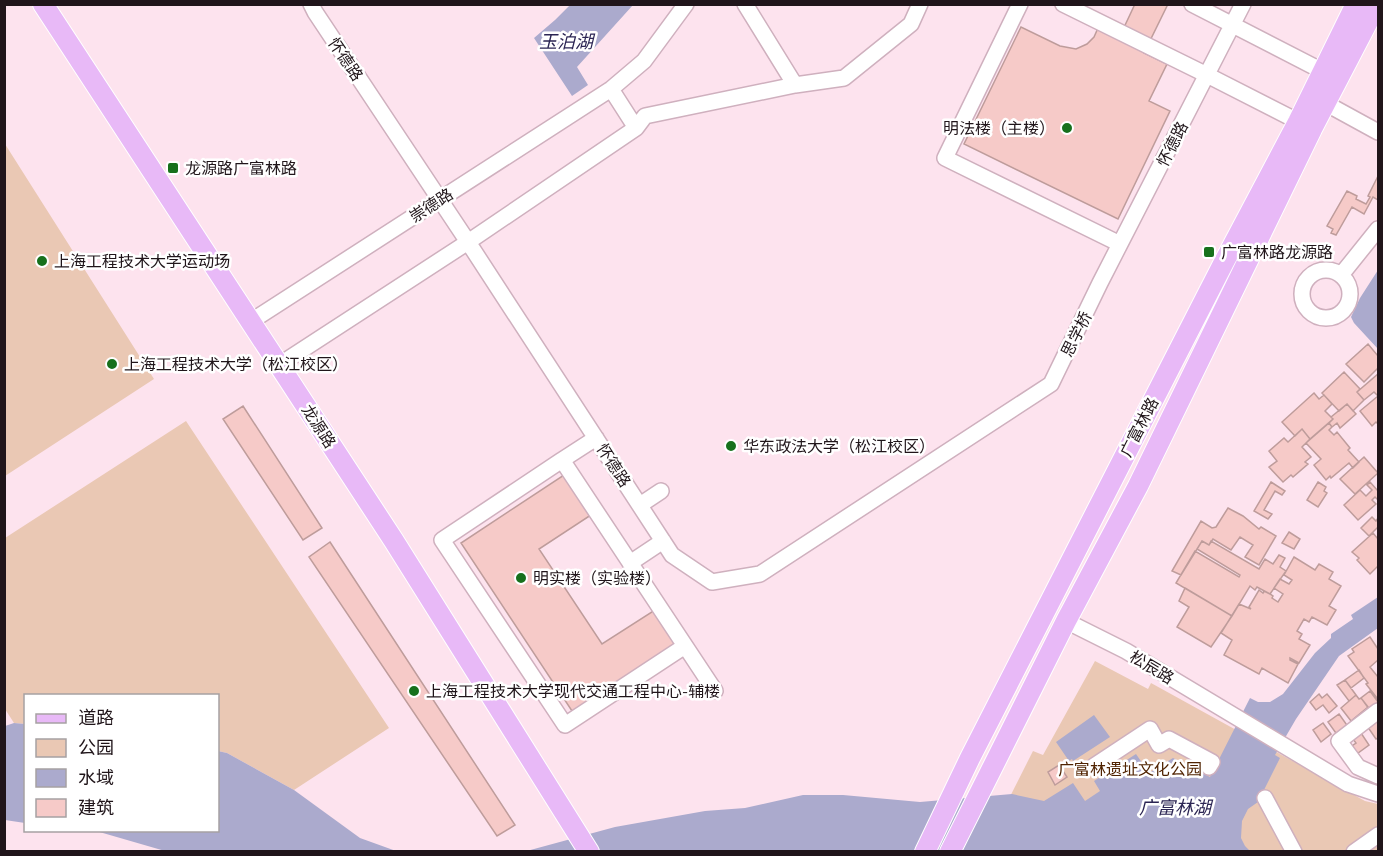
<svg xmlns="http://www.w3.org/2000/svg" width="1383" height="856" viewBox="0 0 1383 856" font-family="Montserrat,'Noto Sans SC',sans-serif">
<rect width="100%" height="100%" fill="#fde3ee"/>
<!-- green -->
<path fill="#eac8b4" d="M5,144L154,379L5,476H4Z
M186,421L389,728L294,790L227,753L218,751V696H26L25,724L14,723L5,709V538Z
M1095,661L1148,689L1151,683L1365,801L1378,804V851L982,852L1033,751L1043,755Z"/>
<!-- water -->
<path fill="#abaacd" d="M570,5H633L577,67L588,85L572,96L534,38L555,20Z
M1378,270V349L1354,323L1351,317L1360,298Z
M1378,597V628L1339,656L1296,719L1275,755L1280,758L1258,802L1248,809L1242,821L1241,838L1245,846L1250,851L523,852L615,827L705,811L745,808L803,795H843L920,802L1012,794L1044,801L1073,783L1085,801L1100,791L1094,781L1136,754L1149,773L1173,758L1210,777L1250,698L1258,702H1270L1283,694L1315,653L1331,638V634L1353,619L1351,615Z
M1094,715L1110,737L1073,761L1072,759L1069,761L1056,742Z
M14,723L25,724V823L5,820V726Z
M218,751L227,753L294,790L360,838L396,851H165L96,831L218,830Z"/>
<!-- building -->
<path fill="#f6cac8" stroke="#be9c9b" stroke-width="1.5" d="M1135,4H1168L1144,53L1167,64L1149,101L1170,111L1118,219L964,144L1021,27L1060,46L1076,49L1087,44L1094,37L1098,28L1119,38Z
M1378,176V200L1373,197L1364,214L1352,207L1336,235L1331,233L1333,229L1327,226L1347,191L1357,196L1356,199L1366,204L1370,197L1368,196Z
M1368,344L1378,356V368L1364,382L1346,364Z
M1344,372L1360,389L1357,392L1364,400L1353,411L1347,404L1339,411L1322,393Z
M1378,374V424L1376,422L1372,426L1360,411L1378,396L1374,392L1364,400L1357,392Z
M1314,393L1319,399L1324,395L1332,404L1325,411L1333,419L1310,439L1302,429L1295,436L1282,422Z
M1347,404L1356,414L1340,428L1337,423L1332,427L1329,423L1333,419L1331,417Z
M243,406L322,528L303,540L223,419Z
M1329,423L1332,427L1329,430L1334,435L1337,432L1350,448L1348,450L1359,462L1353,468L1349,463L1331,478L1330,476L1326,480L1314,465L1321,459L1306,443Z
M1302,429L1310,439L1302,447L1311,457L1305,462L1308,464L1293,477L1291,475L1283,482L1269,467L1277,461L1269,451L1284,438L1288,442Z
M1364,457L1378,473L1355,494L1340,479Z
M567,473L594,513L539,549L602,644L658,608L681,643L574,714L461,543Z
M1271,482L1285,491L1282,495L1275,491L1264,510L1272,514L1268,519L1254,511Z
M1318,482L1326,487L1324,491L1327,493L1318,507L1307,500Z
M1370,482L1378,491V500L1375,497L1372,500L1376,504L1358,520L1344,505L1360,490L1366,496L1372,490L1367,485Z
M1228,508L1243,516L1259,529L1261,527L1276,536L1259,565L1245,557L1253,545L1240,537L1231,550L1213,539L1209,545L1202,541L1181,575L1172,571L1201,521L1212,528L1216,527Z
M1372,517L1376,521L1378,518V527L1369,536L1361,528Z
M1289,532L1300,539L1294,549L1282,543Z
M1373,533L1378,539V566L1370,574L1357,560L1359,558L1352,552Z
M1202,541L1209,545L1211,541L1259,569L1265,559L1273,564L1279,555L1285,558L1280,567L1286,571L1270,594L1257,587L1255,590L1250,586L1232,616L1176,583L1195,551L1239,577L1240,575L1197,549Z
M330,542L515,825L497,836L309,557Z
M1294,557L1315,570L1319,564L1333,572L1329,579L1341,586L1329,606L1336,610L1327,625L1312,617L1309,622L1304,619L1297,631L1302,634L1299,639L1310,645L1299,663L1290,658V660L1298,664L1288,683L1262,668L1259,674L1224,655L1232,640L1221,633L1239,604L1251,609L1249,607L1259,590L1263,593L1264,591L1270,594L1273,596L1272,598L1278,602L1283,594L1274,588L1280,579L1289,584L1292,580L1284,575Z
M1185,588L1232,616L1211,647L1177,627L1189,607L1179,601Z
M1370,637L1378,649V660L1370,667L1378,677V697L1377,698L1366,684L1368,683L1348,656L1354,652L1352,649Z
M1359,670L1364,678L1351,688L1345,680Z
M1345,680L1356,695L1349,701L1337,685Z
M1370,691L1378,702L1369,709L1361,698Z
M1319,694L1322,698L1327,694L1337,706L1329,713L1323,705L1316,710L1310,702Z
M1356,695L1359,699L1361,698L1368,707L1351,721L1341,708Z
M1339,714L1349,728L1338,736L1328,722Z
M1378,720V738L1376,739L1365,723Z
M1323,723L1331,734L1321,742L1313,730Z
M1361,733L1369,745L1354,756L1349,748L1356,743L1353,739Z
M1059,765L1067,777L1055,785L1048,772Z"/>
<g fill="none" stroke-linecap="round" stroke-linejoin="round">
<!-- minor casing -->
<g stroke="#cfb0be" stroke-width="18">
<path id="minor" d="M311,4L315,12L468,242L672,555L712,582L760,574L1051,384L1100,283L1243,4
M745,4L795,85
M1020,4L945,158L1120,244
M1063,4L1207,75L1307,126
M1192,4L1332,76
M611,89L636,128
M1325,103L1378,132
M1302 294a24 24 0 1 1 48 0a24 24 0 1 1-48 0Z
M1341,275L1378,229
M250,322L611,89L644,61L686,4
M279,365L468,242L636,128L645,116L795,85L844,78L911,24L920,4
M596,438L562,460L715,691
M562,460L442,540L565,725L685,646
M640,505L661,491
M630,563L663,541
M1066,621L1126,651L1348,784L1378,794
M1378,711L1339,741L1358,767L1378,776
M1094,766L1150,729L1159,745L1169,739L1212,762L1209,767
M1265,798L1294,852
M1354,852L1378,835"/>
</g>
<!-- major casing -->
<g stroke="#fff" stroke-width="22">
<path id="major" d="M43,4L394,541L589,852
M925,852L970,758L1224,262L1298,122L1356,4
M950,852L1066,621L1138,486L1312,129L1377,4"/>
</g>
<!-- minor -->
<use href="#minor" stroke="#fff" stroke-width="15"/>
<!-- major -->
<use href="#major" stroke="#e8b9f7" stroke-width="20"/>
</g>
<!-- markers -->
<g fill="#17701c" stroke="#fff" stroke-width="2">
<circle cx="1067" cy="128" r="6"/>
<rect x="167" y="162" width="12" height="12" rx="3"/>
<rect x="1203" y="246" width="12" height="12" rx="3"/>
<circle cx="42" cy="261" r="6"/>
<circle cx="112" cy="364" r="6"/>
<circle cx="731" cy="446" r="6"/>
<circle cx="521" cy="578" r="6"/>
<circle cx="414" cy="691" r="6"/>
</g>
<g text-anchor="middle" stroke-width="5" stroke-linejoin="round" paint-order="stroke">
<!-- street labels -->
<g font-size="16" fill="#20151a" stroke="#fff">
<text transform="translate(346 59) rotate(56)" y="6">怀德路</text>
<text transform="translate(1172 144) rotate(-63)" y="6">怀德路</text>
<text transform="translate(431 205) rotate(-33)" y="6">崇德路</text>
<text transform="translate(1076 334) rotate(-64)" y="6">思学桥</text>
<text transform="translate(319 426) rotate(57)" y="6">龙源路</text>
<text transform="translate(1139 427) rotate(-63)" y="6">广富林路</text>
<text transform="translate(614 465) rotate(57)" y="6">怀德路</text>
<text transform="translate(1152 667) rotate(31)" y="6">松辰路</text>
</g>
<!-- poi labels -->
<g font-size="16" fill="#20151a" stroke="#fff" text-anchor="start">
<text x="1055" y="134" text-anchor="end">明法楼（主楼）</text>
<text x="185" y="174">龙源路广富林路</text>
<text x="1221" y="258">广富林路龙源路</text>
<text x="54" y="267">上海工程技术大学运动场</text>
<text x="124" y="370">上海工程技术大学（松江校区）</text>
<text x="743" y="452">华东政法大学（松江校区）</text>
<text x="533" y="584">明实楼（实验楼）</text>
<text x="426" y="697">上海工程技术大学现代交通工程中心-辅楼</text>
</g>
<!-- park labels -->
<g font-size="16" fill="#502301" stroke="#fff">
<text x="1130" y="775">广富林遗址文化公园</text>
</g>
<!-- water labels -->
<g font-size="18" font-style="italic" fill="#2b2553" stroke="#fff">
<text x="566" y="48">玉泊湖</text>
<text x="1175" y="814">广富林湖</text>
</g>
</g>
<!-- border -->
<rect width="1383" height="856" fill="none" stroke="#20151a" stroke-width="12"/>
<!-- legend -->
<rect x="24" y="694" width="195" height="138" fill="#ffffff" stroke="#a6a1a3" stroke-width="1.5"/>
<rect x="36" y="714" width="30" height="9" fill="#e8b9f7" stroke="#a6a1a3" stroke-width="1.5"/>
<text x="78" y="724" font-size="18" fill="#20151a">道路</text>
<rect x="36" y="739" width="30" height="18" fill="#eac8b4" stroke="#a6a1a3" stroke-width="1.5"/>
<text x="78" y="754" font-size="18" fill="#20151a">公园</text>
<rect x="36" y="769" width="30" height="18" fill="#abaacd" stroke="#a6a1a3" stroke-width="1.5"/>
<text x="78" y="784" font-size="18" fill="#20151a">水域</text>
<rect x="36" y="799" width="30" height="18" fill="#f6cac8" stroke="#a6a1a3" stroke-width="1.5"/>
<text x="78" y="814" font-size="18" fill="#20151a">建筑</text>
</svg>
